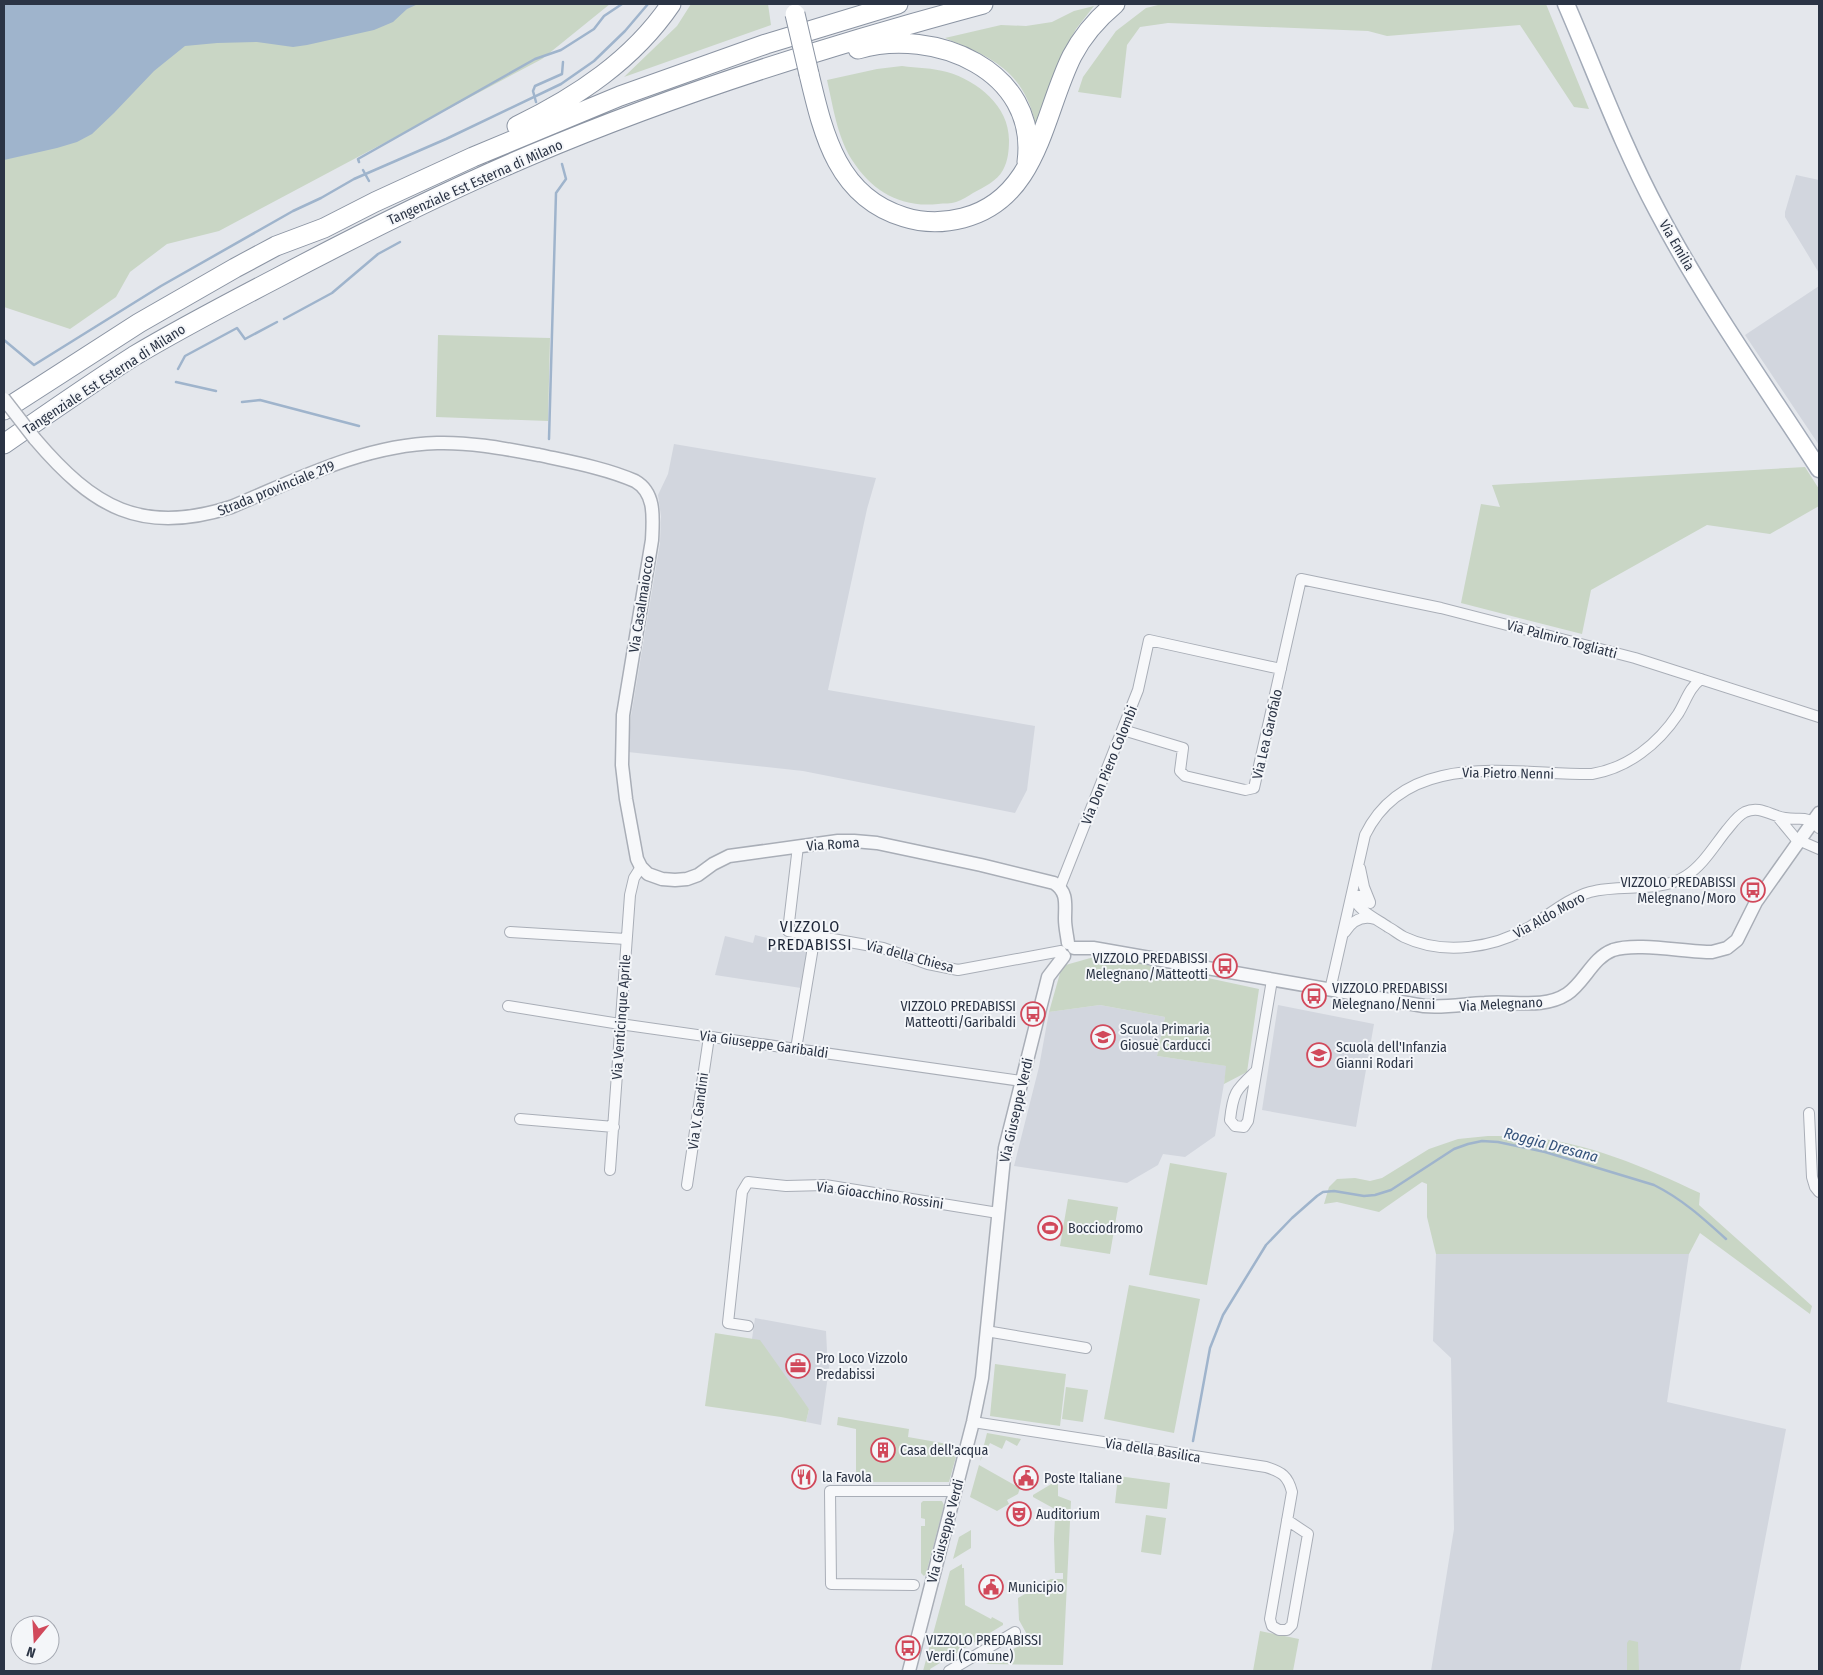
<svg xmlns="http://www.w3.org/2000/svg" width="1823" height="1675" viewBox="0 0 1823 1675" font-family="'Fira Sans Condensed',sans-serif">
<rect width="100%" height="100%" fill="#e4e7ec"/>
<!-- built -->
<path fill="#d2d6de" d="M1796,175L1819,180V273L1785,217V212Z
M1819,286V445L1745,335Z
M674,444L876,478L867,509L828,690L1035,726L1027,790L1015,813L803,771L628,752L631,716L660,543L661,516L658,495L668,474Z
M755,935L776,940L790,937L809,939L801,988L715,975L725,936L753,943Z
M1100,1005L1165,1017L1157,1056L1227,1066L1215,1136L1185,1157L1163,1154L1158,1165L1127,1183L1014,1166L1039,1067L1049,1012Z
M1278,1005L1374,1024L1356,1127L1262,1110Z
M1436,1254H1689L1667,1402L1786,1429L1740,1671H1431L1454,1529L1451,1358L1433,1341Z
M755,1318L826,1331L827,1351L826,1360L830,1361L821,1425L806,1422L809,1409L752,1339Z"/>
<!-- green -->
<path fill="#c9d6c5" d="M4,4H610L542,59L219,231L167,244L130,272L116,297L70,329L4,307Z
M691,4H768L771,25L624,77L677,26Z
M1162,4H1546L1589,109L1574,107L1520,25L1387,36L1368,31L1168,23L1140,27L1127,45L1121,98L1078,92L1083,77L1116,31L1146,8Z
M1094,6L1076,29L1067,46L1036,126C1024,71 993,58 945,38L1001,25L1026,26L1052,22L1074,11Z
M902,66C917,68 933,68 947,72C978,81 1009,106 1009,140C1009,150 1008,161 1003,170C997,181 984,187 973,193C968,196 962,200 956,202C951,204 944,203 938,204C900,208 872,191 852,160C837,136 833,106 827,80L877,69Z
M438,335L550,338L548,421L436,417Z
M1805,467L1819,489V506L1770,534L1707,525L1591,590L1582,634L1461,603L1481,504L1500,507L1492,485Z
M1101,955L1259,989L1247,1072L1224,1084L1226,1066L1157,1056L1165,1017L1100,1005L1049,1012L1062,966Z
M1488,1136C1501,1136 1514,1136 1526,1137C1588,1142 1644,1167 1700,1193L1699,1205L1812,1306L1810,1314L1700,1233L1689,1254H1436L1427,1217V1184L1422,1182L1379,1212L1337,1202L1324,1204L1329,1187L1337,1179L1355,1178L1370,1181L1382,1178L1429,1149L1458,1139Z
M1170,1163L1227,1173L1207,1285L1149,1275Z
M1068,1199L1118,1207L1110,1254L1060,1246Z
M1129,1285L1200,1299L1174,1433L1104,1419Z
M715,1333L760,1340L809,1409L806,1422L781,1417L705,1406Z
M995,1364L1066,1374L1060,1426L990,1416Z
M1066,1387L1088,1390L1083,1422L1062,1419Z
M838,1417L909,1429L908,1437L959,1446L949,1482H856V1429L837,1425Z
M987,1433L1021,1439L1017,1446L1006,1440L1002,1449L990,1443L980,1461Z
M979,1465L1020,1488L1018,1494L1007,1500L1009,1504L997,1511L970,1497Z
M1118,1476L1170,1483L1167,1509L1115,1503Z
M1058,1480V1496L1071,1501L1063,1665L986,1664L1030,1640L1019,1620L1018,1598L1051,1579H1063V1573H1055L1054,1539L1055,1518L1062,1513L1033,1497V1495Z
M923,1501H942L944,1505L926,1574L924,1576L921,1573V1526H925V1519L921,1518V1503Z
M1146,1515L1166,1518L1161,1555L1141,1552Z
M971,1530V1548L953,1559L959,1537Z
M962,1564V1568H964L965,1605L991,1619L992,1617L1003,1623V1625L930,1669L931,1671H923L950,1571Z
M1260,1631L1299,1639L1293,1671H1253Z
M1629,1640L1638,1642L1639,1671H1627V1643Z"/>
<!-- water -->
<path fill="#9fb4cc" d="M4,4H418L407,9L393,22L374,30L307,45L293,47L257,42L217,43L185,46L154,71L114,113L92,134L77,142L57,148L4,160Z"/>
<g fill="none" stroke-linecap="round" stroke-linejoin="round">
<!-- stream -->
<path stroke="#9fb4cc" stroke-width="2.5" d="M536,102L533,91L535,86L562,74L563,62
M359,162L358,159L535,59L561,50L594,29L604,16L622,4
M363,170L369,181
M284,319L332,293L378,254L400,242
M4,340L34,365L161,286L293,211L321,198L354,179L446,139L561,84L594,61L625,31L648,4
M178,369L185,356L237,328L245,339L277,322
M176,382L216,391
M242,402L260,400L359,426
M549,439L556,193L566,179L562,164
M1193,1441L1210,1348L1223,1315L1266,1245L1292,1218L1317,1196L1323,1192L1334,1191L1364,1196L1375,1195L1391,1190L1454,1149L1468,1144L1482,1141L1498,1142L1545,1152L1654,1185C1682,1199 1703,1218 1726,1239"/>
<!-- minor casing -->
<g stroke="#a9aeb7" stroke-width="12">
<path id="minor" d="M1123,730L1183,748L1180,771L1185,776L1245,790L1254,788L1301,579L1441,608L1635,658L1819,717
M1777,816L1796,839L1819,849
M798,846L788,931L883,948L928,964L958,970L1061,951
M1360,868L1364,887L1370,902
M1060,887L1138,690L1149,640L1281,669
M1370,903L1359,896L1352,895C1358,911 1375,918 1388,927C1394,930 1398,934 1404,937C1444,956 1495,948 1531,926C1550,914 1569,898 1590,892C1622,883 1658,894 1686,876C1703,865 1714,846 1726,831C1732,824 1737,816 1745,812C1760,805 1771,816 1785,818C1801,821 1806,814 1819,828
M510,932L626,939
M1345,932C1352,921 1362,915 1375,919
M1330,990L1365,835C1407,748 1515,775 1592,774C1628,768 1658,744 1678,714C1686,701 1689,688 1701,679
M508,1006L620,1024L1021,1081
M796,1049L815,935
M1255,1072C1236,1090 1233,1092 1230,1120L1235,1126L1244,1127L1248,1121L1272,980
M1809,1113L1812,1177L1815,1187L1819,1192
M520,1119L614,1127
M610,1170L630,895L634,878L641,867
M687,1185L709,1037
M748,1326L728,1323L742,1192L748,1182L786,1186L825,1185L998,1213
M986,1331L1086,1348
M973,1422L1266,1467C1282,1472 1288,1476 1292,1492L1270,1619L1272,1626L1279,1630H1287L1292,1625L1308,1534L1287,1520
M914,1585L831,1584L830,1491H955
M949,1671L1015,1632"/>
</g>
<!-- tertiary casing -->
<g stroke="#a9aeb7" stroke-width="15">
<path id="tertiary" d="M35,439C93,507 141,536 231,507C298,479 364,445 437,443C472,442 506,449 539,455C571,462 605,468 635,481C656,493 653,518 652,540L623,715L622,765L626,799L637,859L641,867L648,874L662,879L675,880L687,879L698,875L713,864L729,856L838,841H854L877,843L981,865L1054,883C1068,892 1065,904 1065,919C1065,927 1067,935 1068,943
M1074,948H1093L1424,1006C1445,1008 1464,1004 1485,1003C1512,1000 1542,1010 1567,994C1585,982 1592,958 1613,950C1636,942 1685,952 1712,952L1727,948L1737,940L1756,902L1819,813
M909,1671L973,1422L982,1378L1005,1148L1048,977L1064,956"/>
</g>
<!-- primary casing -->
<g stroke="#a3abb8" stroke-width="19">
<path id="primary" d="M1566,4C1596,73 1622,145 1658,212C1705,301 1764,384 1819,469"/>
</g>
<!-- motorway casing -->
<g stroke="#8b94a3" stroke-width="21">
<path id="motorway" d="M858,49C934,27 1039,70 1027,162
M809,74C823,133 837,197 904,217C923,223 944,223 963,218C1038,199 1043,114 1072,56C1083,35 1097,19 1115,4
M517,126C577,97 633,60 671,4
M4,410L139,323L235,268L276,246L324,228L375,202L473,157L620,96L766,44L898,4
M4,444C47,414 90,384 134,356C181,328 229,303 277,278C360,234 444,192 531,155C677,93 830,45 983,4"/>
</g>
<!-- minor -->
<use href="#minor" stroke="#f7f8fa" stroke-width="10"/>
<!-- tertiary -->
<use href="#tertiary" stroke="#f7f8fa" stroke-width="12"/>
<!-- primary -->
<use href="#primary" stroke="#fff" stroke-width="16"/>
<!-- motorway -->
<use href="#motorway" stroke="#fff" stroke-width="19"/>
<!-- tertiary-bridge casing -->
<g stroke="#a9aeb7" stroke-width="15" stroke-linecap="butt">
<path id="tertiary-bridge" d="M4,399L35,439"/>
</g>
<!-- motorway-bridge casing -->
<g stroke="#8b94a3" stroke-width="21" stroke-linecap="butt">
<path id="motorway-bridge" d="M795,14L809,74"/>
</g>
<!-- tertiary-bridge -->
<use href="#tertiary-bridge" stroke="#f7f8fa" stroke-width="12"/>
<!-- motorway-bridge -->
<use href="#motorway-bridge" stroke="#fff" stroke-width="19"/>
</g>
<!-- icons -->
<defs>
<g id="bus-ring" transform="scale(1.25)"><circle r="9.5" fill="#f4f6f9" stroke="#d1495b" stroke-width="1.5"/><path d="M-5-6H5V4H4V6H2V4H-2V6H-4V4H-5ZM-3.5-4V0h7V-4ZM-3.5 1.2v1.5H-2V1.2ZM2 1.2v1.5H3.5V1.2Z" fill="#d1495b"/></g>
<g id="school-ring" transform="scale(1.25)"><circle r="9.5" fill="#f4f6f9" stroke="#d1495b" stroke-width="1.5"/><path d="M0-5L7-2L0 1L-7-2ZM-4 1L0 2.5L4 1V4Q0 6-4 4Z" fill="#d1495b"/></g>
<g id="stadium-ring" transform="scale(1.25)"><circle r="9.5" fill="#f4f6f9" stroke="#d1495b" stroke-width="1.5"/><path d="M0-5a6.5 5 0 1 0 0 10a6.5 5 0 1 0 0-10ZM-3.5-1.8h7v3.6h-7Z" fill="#d1495b"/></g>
<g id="office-ring" transform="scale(1.25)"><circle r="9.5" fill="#f4f6f9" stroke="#d1495b" stroke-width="1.5"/><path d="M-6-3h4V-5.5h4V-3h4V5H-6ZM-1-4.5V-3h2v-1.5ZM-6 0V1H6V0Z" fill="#d1495b"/></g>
<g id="building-ring" transform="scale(1.25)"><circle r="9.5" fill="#f4f6f9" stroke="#d1495b" stroke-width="1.5"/><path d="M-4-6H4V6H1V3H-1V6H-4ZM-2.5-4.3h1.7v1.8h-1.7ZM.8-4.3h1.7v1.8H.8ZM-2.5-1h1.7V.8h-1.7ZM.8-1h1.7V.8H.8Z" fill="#d1495b"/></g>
<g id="restaurant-ring" transform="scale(1.25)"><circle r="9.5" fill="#f4f6f9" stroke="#d1495b" stroke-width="1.5"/><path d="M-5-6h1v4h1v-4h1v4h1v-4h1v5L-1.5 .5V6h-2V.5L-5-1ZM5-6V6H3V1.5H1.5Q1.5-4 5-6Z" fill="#d1495b"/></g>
<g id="civic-ring" transform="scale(1.25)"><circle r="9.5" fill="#f4f6f9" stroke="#d1495b" stroke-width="1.5"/><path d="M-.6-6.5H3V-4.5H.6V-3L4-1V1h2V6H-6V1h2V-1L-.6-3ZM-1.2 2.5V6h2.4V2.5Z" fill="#d1495b"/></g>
<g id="theatre-ring" transform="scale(1.25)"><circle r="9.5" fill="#f4f6f9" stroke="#d1495b" stroke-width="1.5"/><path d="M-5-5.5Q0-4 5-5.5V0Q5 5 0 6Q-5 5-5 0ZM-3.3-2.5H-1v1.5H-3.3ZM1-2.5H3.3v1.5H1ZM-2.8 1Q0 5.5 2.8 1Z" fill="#d1495b"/></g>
</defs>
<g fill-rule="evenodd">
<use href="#bus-ring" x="1753" y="890"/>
<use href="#bus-ring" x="1225" y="966"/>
<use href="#bus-ring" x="1314" y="996"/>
<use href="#bus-ring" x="1033" y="1014"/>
<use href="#school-ring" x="1103" y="1037"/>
<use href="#school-ring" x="1319" y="1055"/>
<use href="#stadium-ring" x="1050" y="1228"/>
<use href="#office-ring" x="798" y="1366"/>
<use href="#building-ring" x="883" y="1450"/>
<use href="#restaurant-ring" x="804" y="1477"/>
<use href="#civic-ring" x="1026" y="1478"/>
<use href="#theatre-ring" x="1019" y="1514"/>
<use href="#civic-ring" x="991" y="1587"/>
<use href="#bus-ring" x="908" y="1648"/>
</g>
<g text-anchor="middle" stroke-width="4" stroke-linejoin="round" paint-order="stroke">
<!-- street labels -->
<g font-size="14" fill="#2b3445" stroke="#f4f6f9">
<text transform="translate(475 182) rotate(-24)" y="5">Tangenziale Est Esterna di Milano</text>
<text transform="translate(1677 245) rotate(60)" y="5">Via Emilia</text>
<text transform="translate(104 379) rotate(-33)" y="5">Tangenziale Est Esterna di Milano</text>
<text transform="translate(276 488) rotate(-22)" y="5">Strada provinciale 219</text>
<text transform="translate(641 604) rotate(-81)" y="5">Via Casalmaiocco</text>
<text transform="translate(1562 639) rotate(15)" y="5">Via Palmiro Togliatti</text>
<text transform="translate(1267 734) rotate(-77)" y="5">Via Lea Garofalo</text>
<text transform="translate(1109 765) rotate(-68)" y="5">Via Don Piero Colombi</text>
<text transform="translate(1508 773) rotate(1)" y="5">Via Pietro Nenni</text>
<text transform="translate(833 844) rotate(-4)" y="5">Via Roma</text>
<text transform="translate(1549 915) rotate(-29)" y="5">Via Aldo Moro</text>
<text transform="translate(910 956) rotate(15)" y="5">Via della Chiesa</text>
<text transform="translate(1501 1004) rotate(-3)" y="5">Via Melegnano</text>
<text transform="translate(621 1017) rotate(-86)" y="5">Via Venticinque Aprile</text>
<text transform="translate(764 1044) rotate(8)" y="5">Via Giuseppe Garibaldi</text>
<text transform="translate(1016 1110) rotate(-77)" y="5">Via Giuseppe Verdi</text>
<text transform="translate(698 1111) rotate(-82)" y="5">Via V. Gandini</text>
<text transform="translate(880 1195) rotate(8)" y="5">Via Gioacchino Rossini</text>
<text transform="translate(1153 1450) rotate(9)" y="5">Via della Basilica</text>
<text transform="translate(945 1531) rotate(-75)" y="5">Via Giuseppe Verdi</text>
</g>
<!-- poi labels -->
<g font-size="14" fill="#2b3445" stroke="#f4f6f9" text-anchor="start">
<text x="1736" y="887" text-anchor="end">VIZZOLO PREDABISSI<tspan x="1736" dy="16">Melegnano/Moro</tspan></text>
<text x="1208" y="963" text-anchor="end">VIZZOLO PREDABISSI<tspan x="1208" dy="16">Melegnano/Matteotti</tspan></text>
<text x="1332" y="993">VIZZOLO PREDABISSI<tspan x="1332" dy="16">Melegnano/Nenni</tspan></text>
<text x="1016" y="1011" text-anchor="end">VIZZOLO PREDABISSI<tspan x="1016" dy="16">Matteotti/Garibaldi</tspan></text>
<text x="1120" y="1034">Scuola Primaria<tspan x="1120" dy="16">Giosuè Carducci</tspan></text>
<text x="1336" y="1052">Scuola dell'Infanzia<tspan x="1336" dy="16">Gianni Rodari</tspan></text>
<text x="1068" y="1233">Bocciodromo</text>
<text x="816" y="1363">Pro Loco Vizzolo<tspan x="816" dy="16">Predabissi</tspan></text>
<text x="900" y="1455">Casa dell'acqua</text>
<text x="822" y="1482">la Favola</text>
<text x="1044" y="1483">Poste Italiane</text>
<text x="1036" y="1519">Auditorium</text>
<text x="1008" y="1592">Municipio</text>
<text x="926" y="1645">VIZZOLO PREDABISSI<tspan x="926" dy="16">Verdi (Comune)</tspan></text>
</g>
<!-- water labels -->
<g font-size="15" font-style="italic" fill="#34527a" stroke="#f4f6f9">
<text transform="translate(1551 1145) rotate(15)" y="5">Roggia Dresana</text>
</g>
<!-- quarter labels -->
<g font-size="16" letter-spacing="1" fill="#1d2536" stroke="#f4f6f9">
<text x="810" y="932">VIZZOLO<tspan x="810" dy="18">PREDABISSI</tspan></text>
</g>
</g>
<!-- border -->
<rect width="1823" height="1675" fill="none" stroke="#2b3445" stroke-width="10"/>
<!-- north arrow -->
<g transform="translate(35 1640) rotate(198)"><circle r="24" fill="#f4f6f9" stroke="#a4a8b1"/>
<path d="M0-4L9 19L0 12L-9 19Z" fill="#d1495b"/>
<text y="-8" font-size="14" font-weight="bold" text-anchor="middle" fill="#2b3445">N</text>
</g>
</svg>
